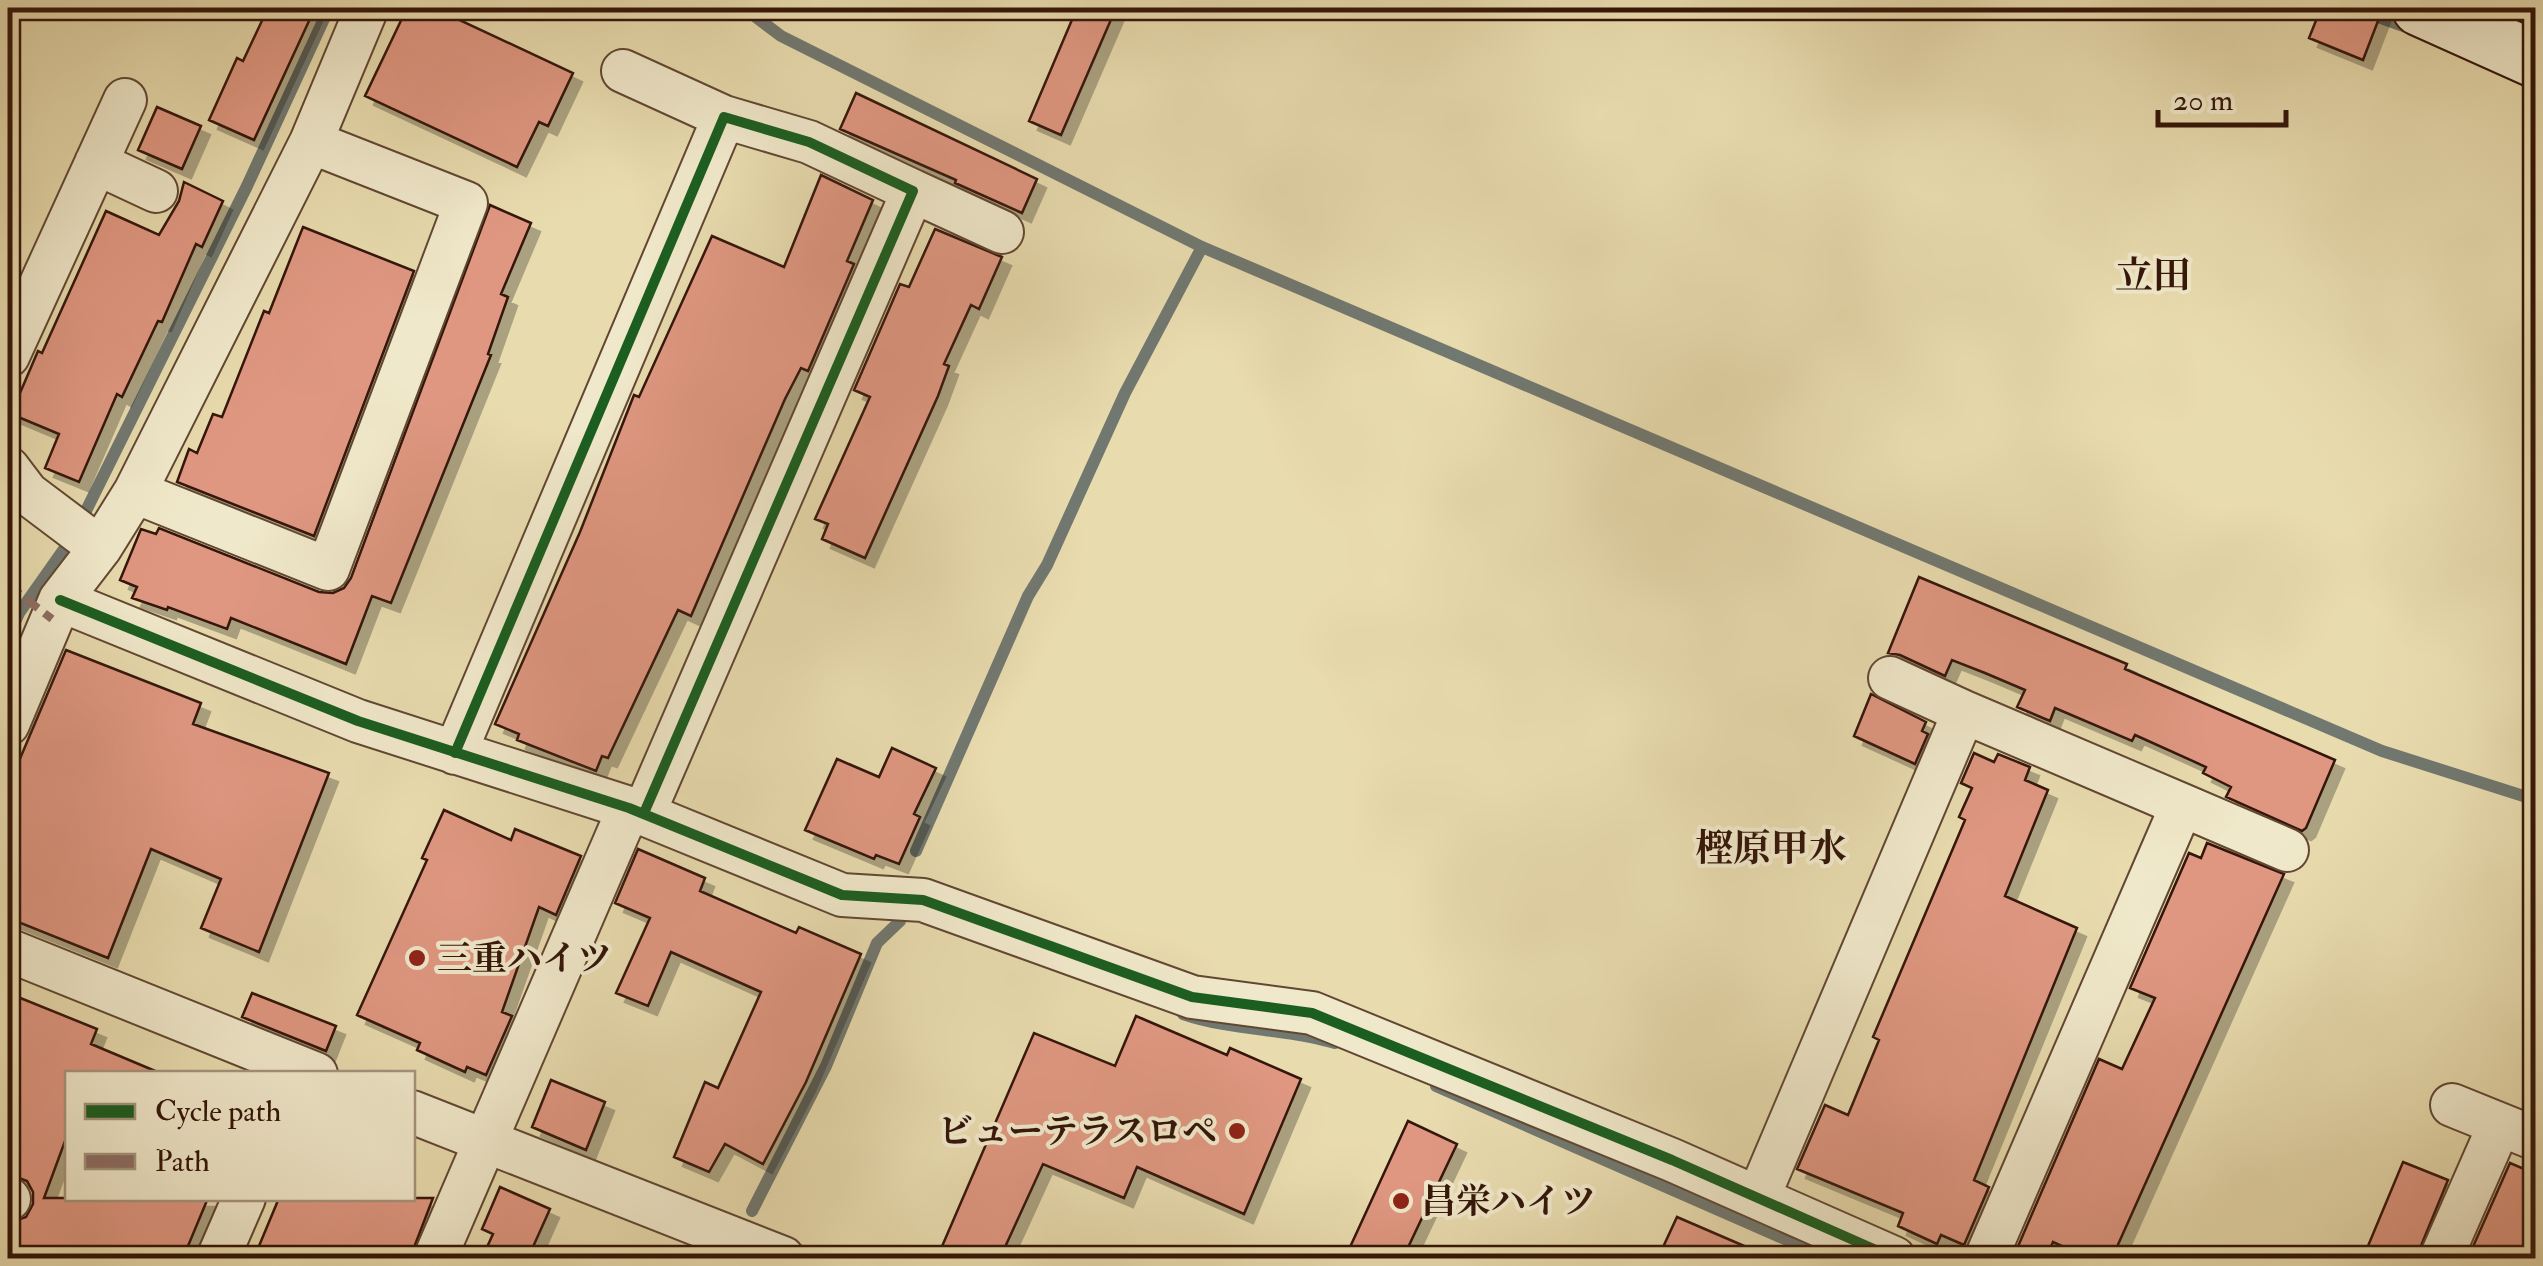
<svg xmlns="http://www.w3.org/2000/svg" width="2543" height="1266" viewBox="0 0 2543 1266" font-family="'IM FELL Double Pica','Noto Serif JP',serif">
<defs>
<filter id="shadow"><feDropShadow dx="9" dy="9" stdDeviation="0" flood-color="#0004"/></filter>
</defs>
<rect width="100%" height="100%" fill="#e8dbae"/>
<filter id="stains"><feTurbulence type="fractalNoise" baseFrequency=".002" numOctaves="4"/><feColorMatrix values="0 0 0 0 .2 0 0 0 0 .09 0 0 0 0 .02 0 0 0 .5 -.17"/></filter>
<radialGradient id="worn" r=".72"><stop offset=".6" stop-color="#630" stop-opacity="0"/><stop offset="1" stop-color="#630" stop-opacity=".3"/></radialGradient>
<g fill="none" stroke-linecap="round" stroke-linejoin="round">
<!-- stream -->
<path stroke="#717870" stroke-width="12" d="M744,8L781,36L1202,247L2382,751L2536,800
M2353,8L2412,29
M8,638L19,613L74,535L247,186L329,8
M916,851L1028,596L1047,565L1125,393L1202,247
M1183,1014C1232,1031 1286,1028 1335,1043
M1436,1086L1828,1258
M752,1211L826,1066L877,943L900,921"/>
</g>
<!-- building -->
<path fill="#df9781" stroke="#341609" stroke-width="2.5" filter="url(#shadow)" d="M268,8H315L254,140L209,120L237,58L243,61Z
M407,8H434L573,73L548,126L539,122L517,167L365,96Z
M1077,8H1116L1061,135L1029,121Z
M2321,8H2383L2363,60L2309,38Z
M856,93L1037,179L1022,213L955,183L956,180L840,129Z
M157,107L201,126L182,169L138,150Z
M821,175L873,200L847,261L854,264L808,371L801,368L785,399L691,616L678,610L608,758L602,756L596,771L517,740L519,734L495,724L580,532L634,395L639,397L712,236L784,267Z
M184,182L223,201L202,247L196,244L162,322L158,321L122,397L117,394L79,482L45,468L59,434L11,414L38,351L42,353L106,211L159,235L179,201Z
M490,205L531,223L501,294L508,297L488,354L491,355L391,603L372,596L346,664L231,618L227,629L168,607L167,610L132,598L137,587L120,580L141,529L156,534L159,528L319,592L333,593L344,588L351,578Z
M303,227L414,271L314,536L177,482L189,449L197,453L213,414L222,417L264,311L269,313Z
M935,229L1002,257L979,309L971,305L944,364L949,366L938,396L865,558L822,539L828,524L815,519L870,397L854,390L900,284L909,287Z
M1919,577L2127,664L2125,669L2335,760L2306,828L2302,831L2226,797L2231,787L2203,773L2206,767L2135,735L2132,741L2055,708L2050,721L2017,707L2025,690L1985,673L1952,660L1945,676L1900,655L1888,653Z
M66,650L201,703L193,724L329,773L259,952L201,928L221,879L151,849L108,958L8,918V787Z
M1871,694L1926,722L1922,731L1928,734L1915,764L1854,736Z
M892,748L936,768L914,814L920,817L899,864L876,855L874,859L805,830L837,759L879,777Z
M1974,753L1994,762L1998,754L2030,767L2025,780L2048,790L2005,896L2077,928L1974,1180L1989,1187L1964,1245L1941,1235L1937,1244L1898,1226L1903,1213L1797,1169L1825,1105L1848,1115L1879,1040L1873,1037L1965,820L1959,817L1972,788L1961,783Z
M444,810L511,840L515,829L581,856L556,915L539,907L502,1012L512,1016L486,1075L467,1067L465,1072L417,1050L420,1043L357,1015L427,860L422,858Z
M2207,843L2284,874L2112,1258H2088L2053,1242L2046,1258H2013L2099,1059L2122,1069L2155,998L2130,988L2189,853L2201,858Z
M638,849L705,878L700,891L796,933L799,927L861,954L806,1082L763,1164L725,1144L709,1172L674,1157L705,1082L718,1088L761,992L671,952L648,1006L616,993L650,918L615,903Z
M8,993L97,1029L91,1044L160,1073L68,1074V1133L44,1198H208L183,1258H8V1223L26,1217L33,1204V1192L27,1181L8,1174Z
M252,993L336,1026L326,1051L242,1017Z
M1136,1016L1227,1055L1230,1048L1301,1079L1244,1214L1137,1167L1124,1198L1043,1164L1000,1258H937L1034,1033L1115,1066Z
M551,1080L605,1102L586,1150L532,1127Z
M1408,1121L1457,1144L1403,1258H1345Z
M2403,1162L2448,1180L2416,1258H2363Z
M2510,1163L2536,1174V1258H2468Z
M500,1187L550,1209L528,1258H482L493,1234L482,1229Z
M279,1198H433L410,1258H254Z
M1677,1217L1772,1258H1658Z"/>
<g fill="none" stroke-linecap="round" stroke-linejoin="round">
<!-- street casing -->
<g stroke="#614732" stroke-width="46">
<path id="street" d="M623,71L724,117
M96,163L156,191
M913,191L1002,232
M8,356L125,100
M8,468L27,493L100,548
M135,492L328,569L466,203L311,142
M60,600L358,721L629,808L842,895L923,900L1192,997L1312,1013L1672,1160L1894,1258
M1890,678L1964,712
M8,724L60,600L100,548L135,492L311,142L367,8
M455,753L724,117L809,142L913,191L644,813
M2182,805L2287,850
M8,950L316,1074
M2452,1105L2536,1139
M412,1112L783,1258
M8,1198L9,1199
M1758,1198L1964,712L2182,805L1986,1258
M218,1258L244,1198
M435,1258L629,808
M2441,1258L2499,1126"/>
</g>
<!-- secondary casing -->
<g stroke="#341609" stroke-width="59">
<path id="secondary" d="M2420,8L2536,60"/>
</g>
<!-- street -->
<use href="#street" stroke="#f0e8ca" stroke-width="42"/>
<!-- secondary -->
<use href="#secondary" stroke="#f0e8ca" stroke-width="55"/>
<!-- quiet -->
<path stroke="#8d6e63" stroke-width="8" stroke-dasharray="15 8" stroke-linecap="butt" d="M8,585L52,619"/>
<!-- cycleway casing -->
<g stroke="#f0e8ca" stroke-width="16">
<path id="cycleway" d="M60,600L358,721L629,808L842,895L923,900L1192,997L1312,1013L1672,1160L1894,1258
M455,753L724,117L809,142L913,191L644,813"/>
</g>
<!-- cycleway -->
<use href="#cycleway" stroke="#1b5e20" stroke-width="10"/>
</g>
<!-- markers -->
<g fill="#8f2418" stroke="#f0e8ca" stroke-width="4">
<circle cx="417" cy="958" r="10"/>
<circle cx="1237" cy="1131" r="10"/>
<circle cx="1401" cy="1201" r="10"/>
</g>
<g text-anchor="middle" stroke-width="8" stroke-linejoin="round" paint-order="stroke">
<!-- poi labels -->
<g font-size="35" font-weight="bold" fill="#341609" stroke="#f0e8ca" text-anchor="start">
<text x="437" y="970">三重ハイツ</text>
<text x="1217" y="1143" text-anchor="end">ビューテラスロペ</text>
<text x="1421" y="1213">昌栄ハイツ</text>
</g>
<!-- neighbourhood labels -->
<g font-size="38" font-weight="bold" fill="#341609" stroke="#f0e8ca">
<text x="2153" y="288">立田</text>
<text x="1771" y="861">樫原甲水</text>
</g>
</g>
<!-- margin -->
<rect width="2543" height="1266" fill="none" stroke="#e8dbae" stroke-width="40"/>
<rect x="10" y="10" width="2523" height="1246" fill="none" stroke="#341609" stroke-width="5"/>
<rect x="20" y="20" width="2503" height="1226" fill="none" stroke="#341609" stroke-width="2.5"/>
<!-- legend -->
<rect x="65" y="1071" width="350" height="130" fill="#f0e8ca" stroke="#a5947d" stroke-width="2.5"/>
<rect x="85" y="1104" width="50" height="15" fill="#1b5e20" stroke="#a5947d" stroke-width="2.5"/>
<text x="155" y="1121" font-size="30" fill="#341609">Cycle path</text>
<rect x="85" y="1154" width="50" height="15" fill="#8d6e63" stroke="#a5947d" stroke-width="2.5"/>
<text x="155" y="1171" font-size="30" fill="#341609">Path</text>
<!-- scale -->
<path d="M2158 110v15h128v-15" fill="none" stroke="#341609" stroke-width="5"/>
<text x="2173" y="110" font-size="30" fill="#341609" stroke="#f0e8ca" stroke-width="8" paint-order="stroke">20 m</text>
<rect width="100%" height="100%" filter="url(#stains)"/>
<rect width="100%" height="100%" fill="url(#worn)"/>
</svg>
